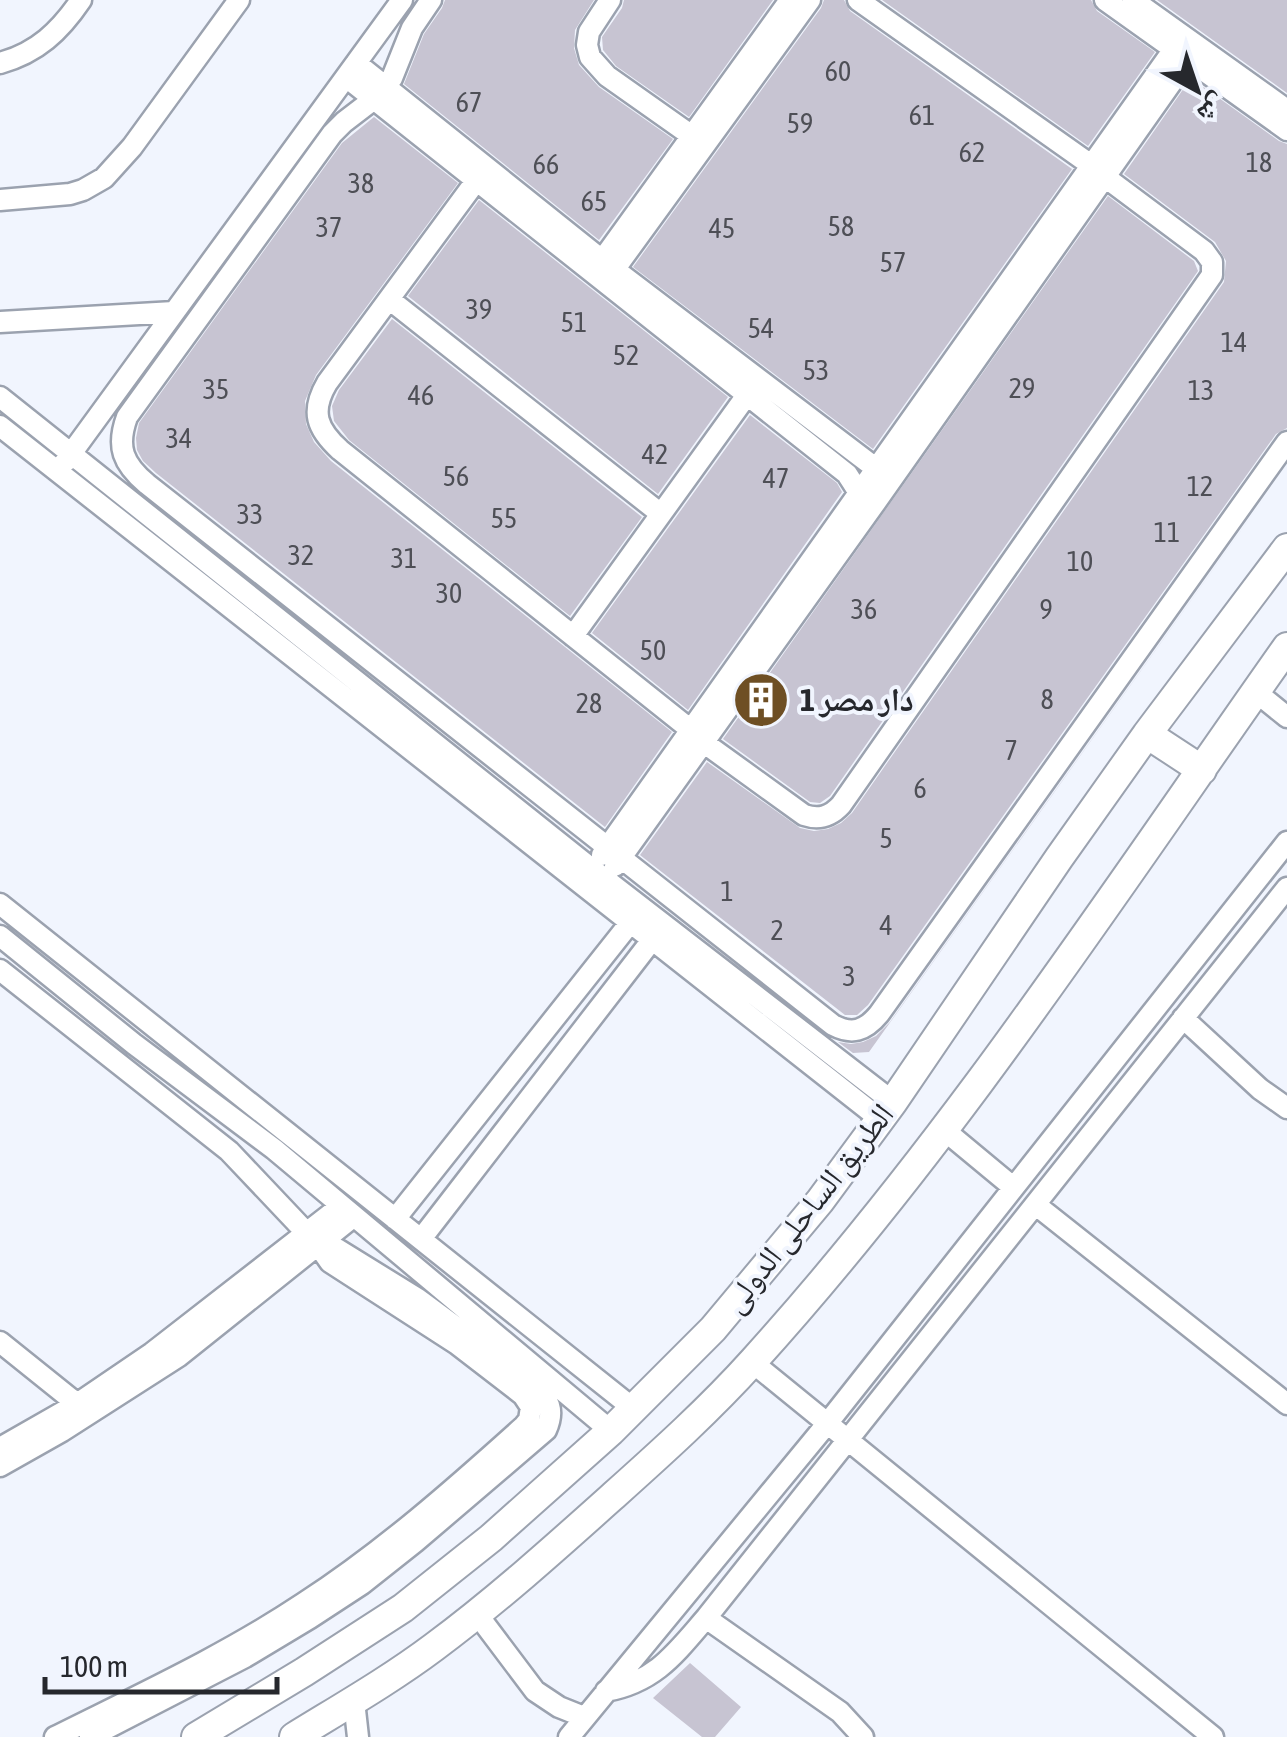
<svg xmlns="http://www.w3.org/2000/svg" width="1287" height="1737" viewBox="0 0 1287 1737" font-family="'Asap Condensed','Noto Naskh Arabic',sans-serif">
<rect width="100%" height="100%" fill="#f1f5fe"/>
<!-- building -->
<path fill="#c7c4d2" d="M445,0H594L575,30L574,48L579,65L599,87L673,139L599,240L404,84L424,34L442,8Z
M624,0H773L689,117L616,66L603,50L602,37L622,8Z
M824,0H844L850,11L1072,169L873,449L633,267L821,8Z
M882,0H1091L1097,11L1155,52L1088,146Z
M1157,0H1287V93Z
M1191,78L1279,141L1287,144V428L1276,434L868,1005L857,1015H845L640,855L707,762L800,828L814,831L828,829L841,823L852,813L1224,282L1226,261L1215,242L1124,174Z
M374,117L458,183L316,375L305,401L306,424L314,442L331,461L672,732L605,827L156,473L143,461L137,450L136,438L139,423L342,143Z
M1108,196L1194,261L1198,271L830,796L820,803L810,802L723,739Z
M479,200L728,397L658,494L408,296Z
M392,319L642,517L570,616L349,440L334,421L332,406L339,390Z
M750,415L837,483L842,492L688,710L592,633Z
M1287,466L869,1052L853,1053L838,1042L851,1044L863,1042L876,1036L890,1022Z
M690,1663L741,1707L715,1737H702L653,1698Z"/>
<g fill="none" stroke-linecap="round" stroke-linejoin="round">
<!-- minor casing -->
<g stroke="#9ba2af" stroke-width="25">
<path id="minor" d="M431,0L412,28L392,78L374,99L344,122L332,134L127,417C116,447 123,464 147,484L833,1025C852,1035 865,1031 879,1014L1287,442
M610,0L589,32L587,45L590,57L607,76L692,136
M858,0L1091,165
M1105,0L1287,130
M1133,0L1287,110
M0,63C37,53 60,31 81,0
M356,63L602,260L886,476
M346,77L847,474L865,502
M476,181L327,383C310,412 317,429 340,450L691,730
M0,200L70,194L83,190L104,178L132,147L239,0
M595,270L790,0
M609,277L810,0
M389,299L661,514
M0,322L174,312
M0,397L592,869L893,1102
M0,426L880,1119
M65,462L402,0
M573,636L747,395
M1256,692L1287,717
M703,742L804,815C819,820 830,817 841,805L1212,275V262L1204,251L1105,177
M602,855L1174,49
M615,866L873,506L1188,59
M0,904L634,1409
M0,936L134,1044L274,1149L611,1431
M0,970L229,1151L318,1245L330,1262L457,1344L523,1395L531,1407L529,1420L524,1426C454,1489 384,1551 304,1603C226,1655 139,1695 55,1737
M1183,1018L1260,1089L1287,1108
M943,1129L1013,1187
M1036,1205L1287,1404
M395,1219L630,923
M421,1239L652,940
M0,1342L71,1399L89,1408
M752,1362L1213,1737
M0,1448L77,1404L152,1353L341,1206
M0,1466L62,1431L179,1356L353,1217
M477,1614L535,1691L559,1707L584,1717
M706,1618L840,1712L863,1737
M606,1691C655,1682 675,1654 706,1618L1287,888
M354,1701L358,1737
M90,1737L245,1657L310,1618L362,1584L415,1542L546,1430C555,1410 549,1399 534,1385L418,1299L337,1249L318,1245
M569,1737L826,1425L1287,842"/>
</g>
<!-- highway casing -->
<g stroke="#9ba2af" stroke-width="32">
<path id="highway" d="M1147,734L1202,770
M196,1737L304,1672L403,1608L491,1538L611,1431L713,1329L820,1201L893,1102L1059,858L1147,734L1287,548
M294,1737C341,1708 390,1680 434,1647C496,1601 555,1548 613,1496C661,1453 710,1409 754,1360C953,1140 1116,889 1287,647"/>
</g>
<!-- minor -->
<use href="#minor" stroke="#fff" stroke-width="20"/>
<!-- highway -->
<use href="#highway" stroke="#fff" stroke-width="28"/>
</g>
<!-- icons -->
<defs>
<g id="building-disc" transform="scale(2.875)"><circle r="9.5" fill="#6e4f24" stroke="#f1f5fe"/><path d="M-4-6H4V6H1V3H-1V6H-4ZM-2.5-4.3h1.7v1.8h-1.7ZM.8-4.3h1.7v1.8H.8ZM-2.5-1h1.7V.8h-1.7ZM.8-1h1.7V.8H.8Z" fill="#fff"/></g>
</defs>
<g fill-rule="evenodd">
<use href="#building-disc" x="761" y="700"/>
</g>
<g text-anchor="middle" stroke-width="8" stroke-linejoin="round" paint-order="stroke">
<!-- number labels -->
<g font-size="28" fill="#4e4f56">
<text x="838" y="81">60</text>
<text x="469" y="112">67</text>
<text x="922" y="125">61</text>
<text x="800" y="133">59</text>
<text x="972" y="162">62</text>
<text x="1259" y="172">18</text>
<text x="546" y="174">66</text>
<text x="361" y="193">38</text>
<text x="594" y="211">65</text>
<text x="841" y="236">58</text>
<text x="329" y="237">37</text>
<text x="722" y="238">45</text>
<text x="893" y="272">57</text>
<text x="479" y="319">39</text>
<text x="574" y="332">51</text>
<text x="761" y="338">54</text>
<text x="1234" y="352">14</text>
<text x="626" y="365">52</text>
<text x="816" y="380">53</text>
<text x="1022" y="398">29</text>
<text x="216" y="399">35</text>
<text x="1201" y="400">13</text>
<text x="421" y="405">46</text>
<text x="179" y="448">34</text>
<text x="655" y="464">42</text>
<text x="456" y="486">56</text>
<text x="776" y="488">47</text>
<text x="1200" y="496">12</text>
<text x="250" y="524">33</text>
<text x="504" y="528">55</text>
<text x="1167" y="542">11</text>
<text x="301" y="565">32</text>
<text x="404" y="568">31</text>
<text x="1080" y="571">10</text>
<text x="449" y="603">30</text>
<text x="864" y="619">36</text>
<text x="1046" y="619">9</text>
<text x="653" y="660">50</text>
<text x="1047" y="709">8</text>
<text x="589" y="713">28</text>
<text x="1011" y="760">7</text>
<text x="920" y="798">6</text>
<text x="886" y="848">5</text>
<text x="727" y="901">1</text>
<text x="886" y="935">4</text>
<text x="777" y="940">2</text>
<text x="849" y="986">3</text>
</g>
<!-- poi labels -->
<g font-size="32" font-weight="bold" fill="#26282d" stroke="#f1f5fe" text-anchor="start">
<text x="800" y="711">دار مصر 1</text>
</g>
<!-- street labels -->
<g font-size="32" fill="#26282d" stroke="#f1f5fe">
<text transform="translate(808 1208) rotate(-52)" y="11">الطريق الساحلى الدولى</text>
</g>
</g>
<!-- north arrow -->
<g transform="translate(1197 90) rotate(140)" stroke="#f1f5fe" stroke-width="8" paint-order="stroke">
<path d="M0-8L18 38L0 25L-18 38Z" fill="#26282d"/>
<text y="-15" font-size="28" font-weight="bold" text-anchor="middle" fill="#26282d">ش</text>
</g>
<!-- scale -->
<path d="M45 1677v15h232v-15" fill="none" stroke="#26282d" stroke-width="5"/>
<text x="60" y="1677" font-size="30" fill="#26282d" stroke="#f1f5fe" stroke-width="8" paint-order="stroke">100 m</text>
</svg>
